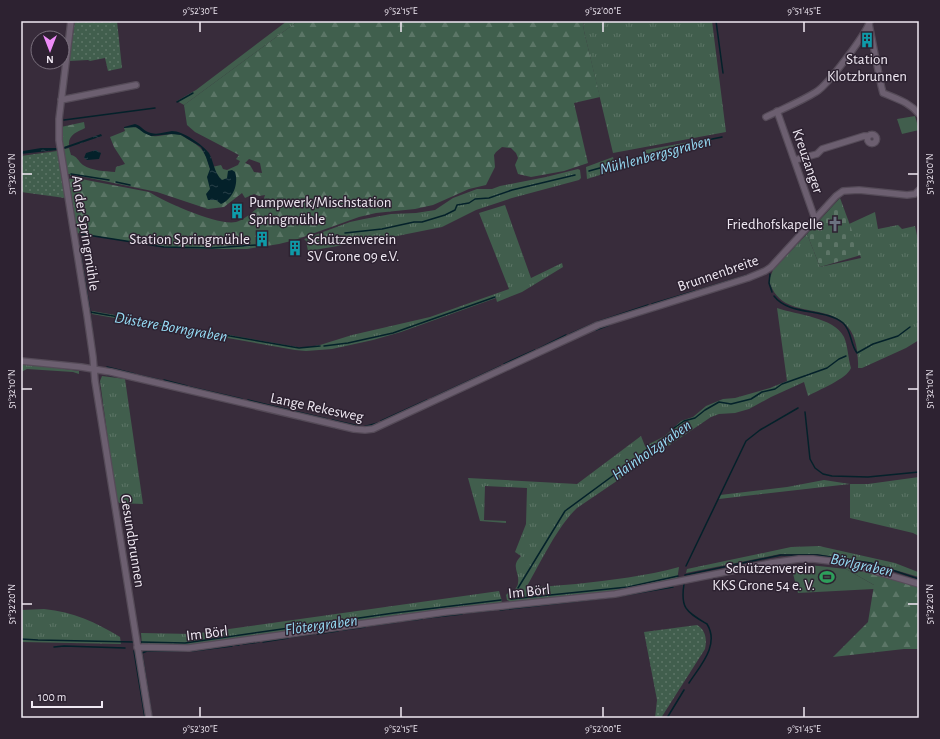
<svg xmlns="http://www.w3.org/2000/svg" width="940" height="739" viewBox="0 0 940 739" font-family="'Alegreya Sans',sans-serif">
<defs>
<pattern id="grass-tufts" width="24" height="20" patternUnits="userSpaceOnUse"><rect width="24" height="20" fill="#415e4d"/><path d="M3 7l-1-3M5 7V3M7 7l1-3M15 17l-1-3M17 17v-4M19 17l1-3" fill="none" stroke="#5d7567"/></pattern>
<pattern id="forest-firs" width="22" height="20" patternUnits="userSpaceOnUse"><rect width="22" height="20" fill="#405f4d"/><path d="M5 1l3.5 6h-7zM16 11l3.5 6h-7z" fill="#5c7667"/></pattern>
<pattern id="cemetery-stones" width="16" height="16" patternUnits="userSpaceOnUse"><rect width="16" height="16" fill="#415e4d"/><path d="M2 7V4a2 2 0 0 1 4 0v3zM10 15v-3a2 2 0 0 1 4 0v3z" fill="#5d7567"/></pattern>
<pattern id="garden-dots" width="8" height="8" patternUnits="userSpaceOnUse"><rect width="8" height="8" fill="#415e4d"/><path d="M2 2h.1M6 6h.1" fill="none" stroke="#5d7567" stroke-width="1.8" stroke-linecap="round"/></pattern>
<pattern id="water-ripples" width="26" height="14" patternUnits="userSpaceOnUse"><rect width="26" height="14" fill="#04212a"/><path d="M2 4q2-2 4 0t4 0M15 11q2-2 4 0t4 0" fill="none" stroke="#294149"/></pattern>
</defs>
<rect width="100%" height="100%" fill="#382c3b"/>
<!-- grass -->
<path fill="url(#grass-tufts)" d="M287,21H298L184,105L177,101L196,90Z
M583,21H712L726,132L613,153L584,31Z
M711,138L712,140L647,160L645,150Z
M613,157L616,170L587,179L586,167Z
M578,169L580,170L581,178L579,180L512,198L476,210L442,227L357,244L344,245L342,235L306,241L304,239L350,222L364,219L391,214L416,213L435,210L453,198L477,189H492L500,186L546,177Z
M505,205L531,278L562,263L563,267L522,292L497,302L496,298L401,332L373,340L332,349L306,351L295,350L92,314V311L303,348L320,345L352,335L430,317L509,289L479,213Z
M875,212L878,229L898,225L902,229L915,226L919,245V340L906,348L862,368H858C861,283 783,334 769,280L773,270L807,234L820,267L861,258L849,224Z
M777,308C797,315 834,317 844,337C848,346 848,358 851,368C847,379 818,390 808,396L804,382L771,397L749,409L735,413L719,414L711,417L577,508C557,527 541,562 527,586C543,588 560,585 576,584C611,580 646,576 679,567L677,581L630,590L514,603L507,600L506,595L508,593L512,595C513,591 518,587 518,583C520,572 510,567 521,556L515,552L526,524L527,488L485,486L484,520L506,521V523L480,521L468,478L577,484L641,436L645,446L665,436L681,421L693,417L706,406L723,399L735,398L770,388L787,381Z
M21,363L79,371V374L73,372L27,369L21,372Z
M102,376L125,379L143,504L119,503L116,498L100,381Z
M919,477V536L913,533L850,518V484L719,499L720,495L787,487L824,480L850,484H868Z
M819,546L895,563L918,572L919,577L871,563L817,554H780L686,573L687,569L791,547Z
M499,591L502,601L499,605L185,646L142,645L141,633L193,634Z
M44,609C74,612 95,622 120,637L121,644L21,642V610Z
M21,648H22L23,718H21Z"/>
<!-- forest -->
<path fill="url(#forest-firs)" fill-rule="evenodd" d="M298,21H583L584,31L600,97L574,103L588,163L564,171L531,177L518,174L515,165L518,158L516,153L511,148L502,147L496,152L494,155L495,167L486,185L469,189L433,205L415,209L376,213L359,217L295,240L279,244L247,249H203L164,247L77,233L68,179L76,178L149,192C165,202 218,226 236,222C245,220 258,207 266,201L264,198L265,195L259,196L254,194L245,198L242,193L224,207L208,209L157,192L80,176H70V174H67L61,127L84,122L85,128C77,132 68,135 69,145L64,147L65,149L69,148L71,155C77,156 78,161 83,165C92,171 105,171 115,172L116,167L125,164L114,147L110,137L125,131L124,128C141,124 138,132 153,136C160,137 167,134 175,134C181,134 184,137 189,140C203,148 206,153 210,169L212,167L221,165L223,169L227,170L238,165L240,161L236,159L239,155L195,132L187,125L184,105ZM249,159L260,163L262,173L254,172L250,165L245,163Z
M846,565L919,586V649H904L833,657L868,622L874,585L846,569Z"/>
<!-- cemetery -->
<path fill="url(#cemetery-stones)" d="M840,198L861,255L820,267L807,234Z"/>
<!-- park -->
<path fill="#415e4d" d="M915,116L919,130L902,134L897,119Z
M343,235L344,245L308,251L306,241Z
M802,565L819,566L846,569L874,585V589L798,593L791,566Z"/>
<!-- garden -->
<path fill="url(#garden-dots)" d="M75,21H117L122,68L108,71L105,58L90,61L88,60L69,61Z
M57,151L65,198L21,192V156Z
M697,625C706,630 707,640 705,649L661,718H655L657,700L644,632Z"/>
<!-- water -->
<path fill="url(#water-ripples)" d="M135,124C141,125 144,132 151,133C158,135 165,132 172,131C183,131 203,145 209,153C214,162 214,173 222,180L227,178L228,171L232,170L235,172C239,184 233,199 221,204L216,200H208L206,194L210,189L207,177L210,169L206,157L201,147L181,135L172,134L151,136L144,133L136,127L124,128V127Z
M101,134L102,136L64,149V147Z
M41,148H57V150L21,154V152L23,151Z
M96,150L101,153L99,159L87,160L84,158L86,153Z"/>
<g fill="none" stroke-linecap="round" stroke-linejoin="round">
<!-- stream -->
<path stroke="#04212a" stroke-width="1.5" d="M716,21L723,73
M177,102L193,93
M64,120L155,108
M589,171L683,145L722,137
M71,174L109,180
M116,182L130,185
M345,233L382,229L414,222H422L445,215L455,210L457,205L469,203L475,199L489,198L512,190L575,175
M81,234L164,247L212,248L257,245
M79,244L90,312L299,348L320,346
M770,274L769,283L772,292
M699,290L754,273
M774,296C789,316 825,308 843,323C852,331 850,344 857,353L873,344L898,336L910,327
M652,304L695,291
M90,312L92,330
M636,316L661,308
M918,322L919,321
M596,330L609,325
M570,334L597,322L648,305
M324,346L348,343L393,333L495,297
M538,349L566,335
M504,364L535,350
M107,367L135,374
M108,375L115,376
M138,375L160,380
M164,380L187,386
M190,387L242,399
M432,398L501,366
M248,400L327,419
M805,412L810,459L815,468L823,474L832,476L868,477L919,472
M295,418L302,420
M332,420L363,427L378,423
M381,421L427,400
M334,427L335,428
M686,566L746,441L760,430L798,408
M685,575L781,555H817L871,563L919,579
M684,584C680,609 687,612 707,624C720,645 700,666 689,683
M518,588L565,511L637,458L652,445L662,444L668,435L672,433L674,428L684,421L695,418L705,410L719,402L731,404L751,399L762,392L775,389L782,384L827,368L839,359L846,356
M511,599L628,587L678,576
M500,610L614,597L673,587
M465,613L495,610
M426,618L462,614
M403,621L422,619
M368,626L398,622
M343,630L365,627
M317,634L338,631
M291,637L314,634
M21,639L38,640L134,642
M141,642L185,643L394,613L501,600
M263,642L288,638
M243,644L259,642
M235,645H239
M54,647L64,646L125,648
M134,651L145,718
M192,651L232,646
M152,718L142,653L147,651H189
M667,718L684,690"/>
<!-- minor casing -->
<g stroke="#554b58" stroke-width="8">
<path id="minor" d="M71,21L59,119V140L87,315L93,357L95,381L149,718
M869,24L881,85L883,93C897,99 909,102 919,114
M61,100L136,85
M777,111L815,219
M766,117C782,109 800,102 816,92C828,85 866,34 870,21
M867.5 139a4.5 4.5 0 1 1 9 0a4.5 4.5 0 1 1-9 0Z
M795,160L817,154L822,149L864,136H868
M21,361L81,367L111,372L354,429L365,430L373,429L598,325L748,278L765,271L771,267L836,196L843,191L859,190L907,195L915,194L919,190
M137,647L189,648L445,612L615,594L771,563L799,559H813L847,563L919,584"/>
</g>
<!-- minor -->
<use href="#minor" stroke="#6c5f70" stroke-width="5.5"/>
</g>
<!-- ticks -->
<path fill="none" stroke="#efe8f2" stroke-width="1.5" d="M200,22V32M401,22V32M603,22V32M804,22V32M22,174H32M908,174H918M22,389H32M908,389H918M22,604H32M908,604H918M200,707V717M401,707V717M603,707V717M804,707V717"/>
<!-- icons -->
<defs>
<g id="building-bare" transform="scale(1.2)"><path d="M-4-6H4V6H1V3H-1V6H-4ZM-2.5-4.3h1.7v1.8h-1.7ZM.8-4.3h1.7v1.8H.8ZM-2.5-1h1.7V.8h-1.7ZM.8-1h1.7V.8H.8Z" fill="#0f9aa8" stroke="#2d2231" stroke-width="2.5" paint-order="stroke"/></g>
<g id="church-bare" transform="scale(1.2)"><path d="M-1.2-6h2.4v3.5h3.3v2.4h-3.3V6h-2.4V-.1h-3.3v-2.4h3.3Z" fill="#6b7280" stroke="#2d2231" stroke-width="2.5" paint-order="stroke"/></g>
<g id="stadium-bare" transform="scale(1.2)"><path d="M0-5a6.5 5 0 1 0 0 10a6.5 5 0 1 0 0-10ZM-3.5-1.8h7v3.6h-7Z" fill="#2e9e5b" stroke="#2d2231" stroke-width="2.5" paint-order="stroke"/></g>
</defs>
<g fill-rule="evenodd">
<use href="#building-bare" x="867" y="40"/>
<use href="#building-bare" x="237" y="211"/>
<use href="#church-bare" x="835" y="224"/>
<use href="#building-bare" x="262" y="239"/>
<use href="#building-bare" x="295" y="248"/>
<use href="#stadium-bare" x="827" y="577"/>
</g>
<g text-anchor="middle" stroke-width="3" stroke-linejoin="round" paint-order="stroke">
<!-- poi labels -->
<g font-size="15" fill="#efe8f2" stroke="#2d2231" text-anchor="end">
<text x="867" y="64" text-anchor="middle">Station<tspan x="867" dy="17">Klotzbrunnen</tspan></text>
<text x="249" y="207" text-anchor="start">Pumpwerk/Mischstation<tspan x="249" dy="17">Springmühle</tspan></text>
<text x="823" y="229">Friedhofskapelle</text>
<text x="250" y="244">Station Springmühle</text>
<text x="307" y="244" text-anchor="start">Schützenverein<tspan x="307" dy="17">SV Grone 09 e.V.</tspan></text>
<text x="815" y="573">Schützenverein<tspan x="815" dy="17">KKS Grone 54 e. V.</tspan></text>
</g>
<!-- street labels -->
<g font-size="15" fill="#efe8f2" stroke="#2d2231">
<text transform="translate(808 161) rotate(71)" y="5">Kreuzanger</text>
<text transform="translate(86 233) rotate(81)" y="5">An der Springmühle</text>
<text transform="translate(718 273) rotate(-19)" y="5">Brunnenbreite</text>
<text transform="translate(317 407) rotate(12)" y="5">Lange Rekesweg</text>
<text transform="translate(133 541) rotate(81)" y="5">Gesundbrunnen</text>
<text transform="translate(529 591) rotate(-6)" y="5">Im Börl</text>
<text transform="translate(207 633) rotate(-7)" y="5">Im Börl</text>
</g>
<!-- water labels -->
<g font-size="16" font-style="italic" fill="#95daf3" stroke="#2d2231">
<text transform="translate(655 154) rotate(-15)" y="6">Mühlenbergsgraben</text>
<text transform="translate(171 326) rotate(10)" y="6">Düstere Borngraben</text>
<text transform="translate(651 449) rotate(-35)" y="6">Hainholzgraben</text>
<text transform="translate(862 564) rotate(12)" y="6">Börlgraben</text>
<text transform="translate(321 624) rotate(-8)" y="6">Flötergraben</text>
</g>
</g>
<!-- border -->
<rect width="940" height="739" fill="none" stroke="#2d2231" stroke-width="44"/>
<!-- north arrow -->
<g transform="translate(50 50) rotate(180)"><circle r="19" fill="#2d2231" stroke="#7b717e"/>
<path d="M0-3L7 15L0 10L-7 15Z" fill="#ee8bf8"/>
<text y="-6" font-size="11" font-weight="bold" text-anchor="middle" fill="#efe8f2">N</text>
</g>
<!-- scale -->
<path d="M32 701v6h70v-6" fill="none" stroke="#efe8f2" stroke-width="2"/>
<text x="38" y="701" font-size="12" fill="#efe8f2" stroke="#2d2231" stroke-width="3" paint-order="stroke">100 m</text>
<rect x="22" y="22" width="896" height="695" fill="none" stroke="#efe8f2" stroke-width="1.5"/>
<g font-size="10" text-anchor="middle" fill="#efe8f2">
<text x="200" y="14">9°52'30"E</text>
<text x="401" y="14">9°52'15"E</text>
<text x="603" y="14">9°52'00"E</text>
<text x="804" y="14">9°51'45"E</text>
<text transform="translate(929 174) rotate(-90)" y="4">51°32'00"N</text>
<text transform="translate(11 174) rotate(-90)" y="4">51°32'00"N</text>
<text transform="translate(929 389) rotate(-90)" y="4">51°32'10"N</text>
<text transform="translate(11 389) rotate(-90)" y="4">51°32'10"N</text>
<text transform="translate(929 604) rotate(-90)" y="4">51°32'20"N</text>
<text transform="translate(11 604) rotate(-90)" y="4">51°32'20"N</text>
<text x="200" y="732">9°52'30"E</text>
<text x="401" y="732">9°52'15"E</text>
<text x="603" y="732">9°52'00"E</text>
<text x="804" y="732">9°51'45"E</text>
</g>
</svg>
